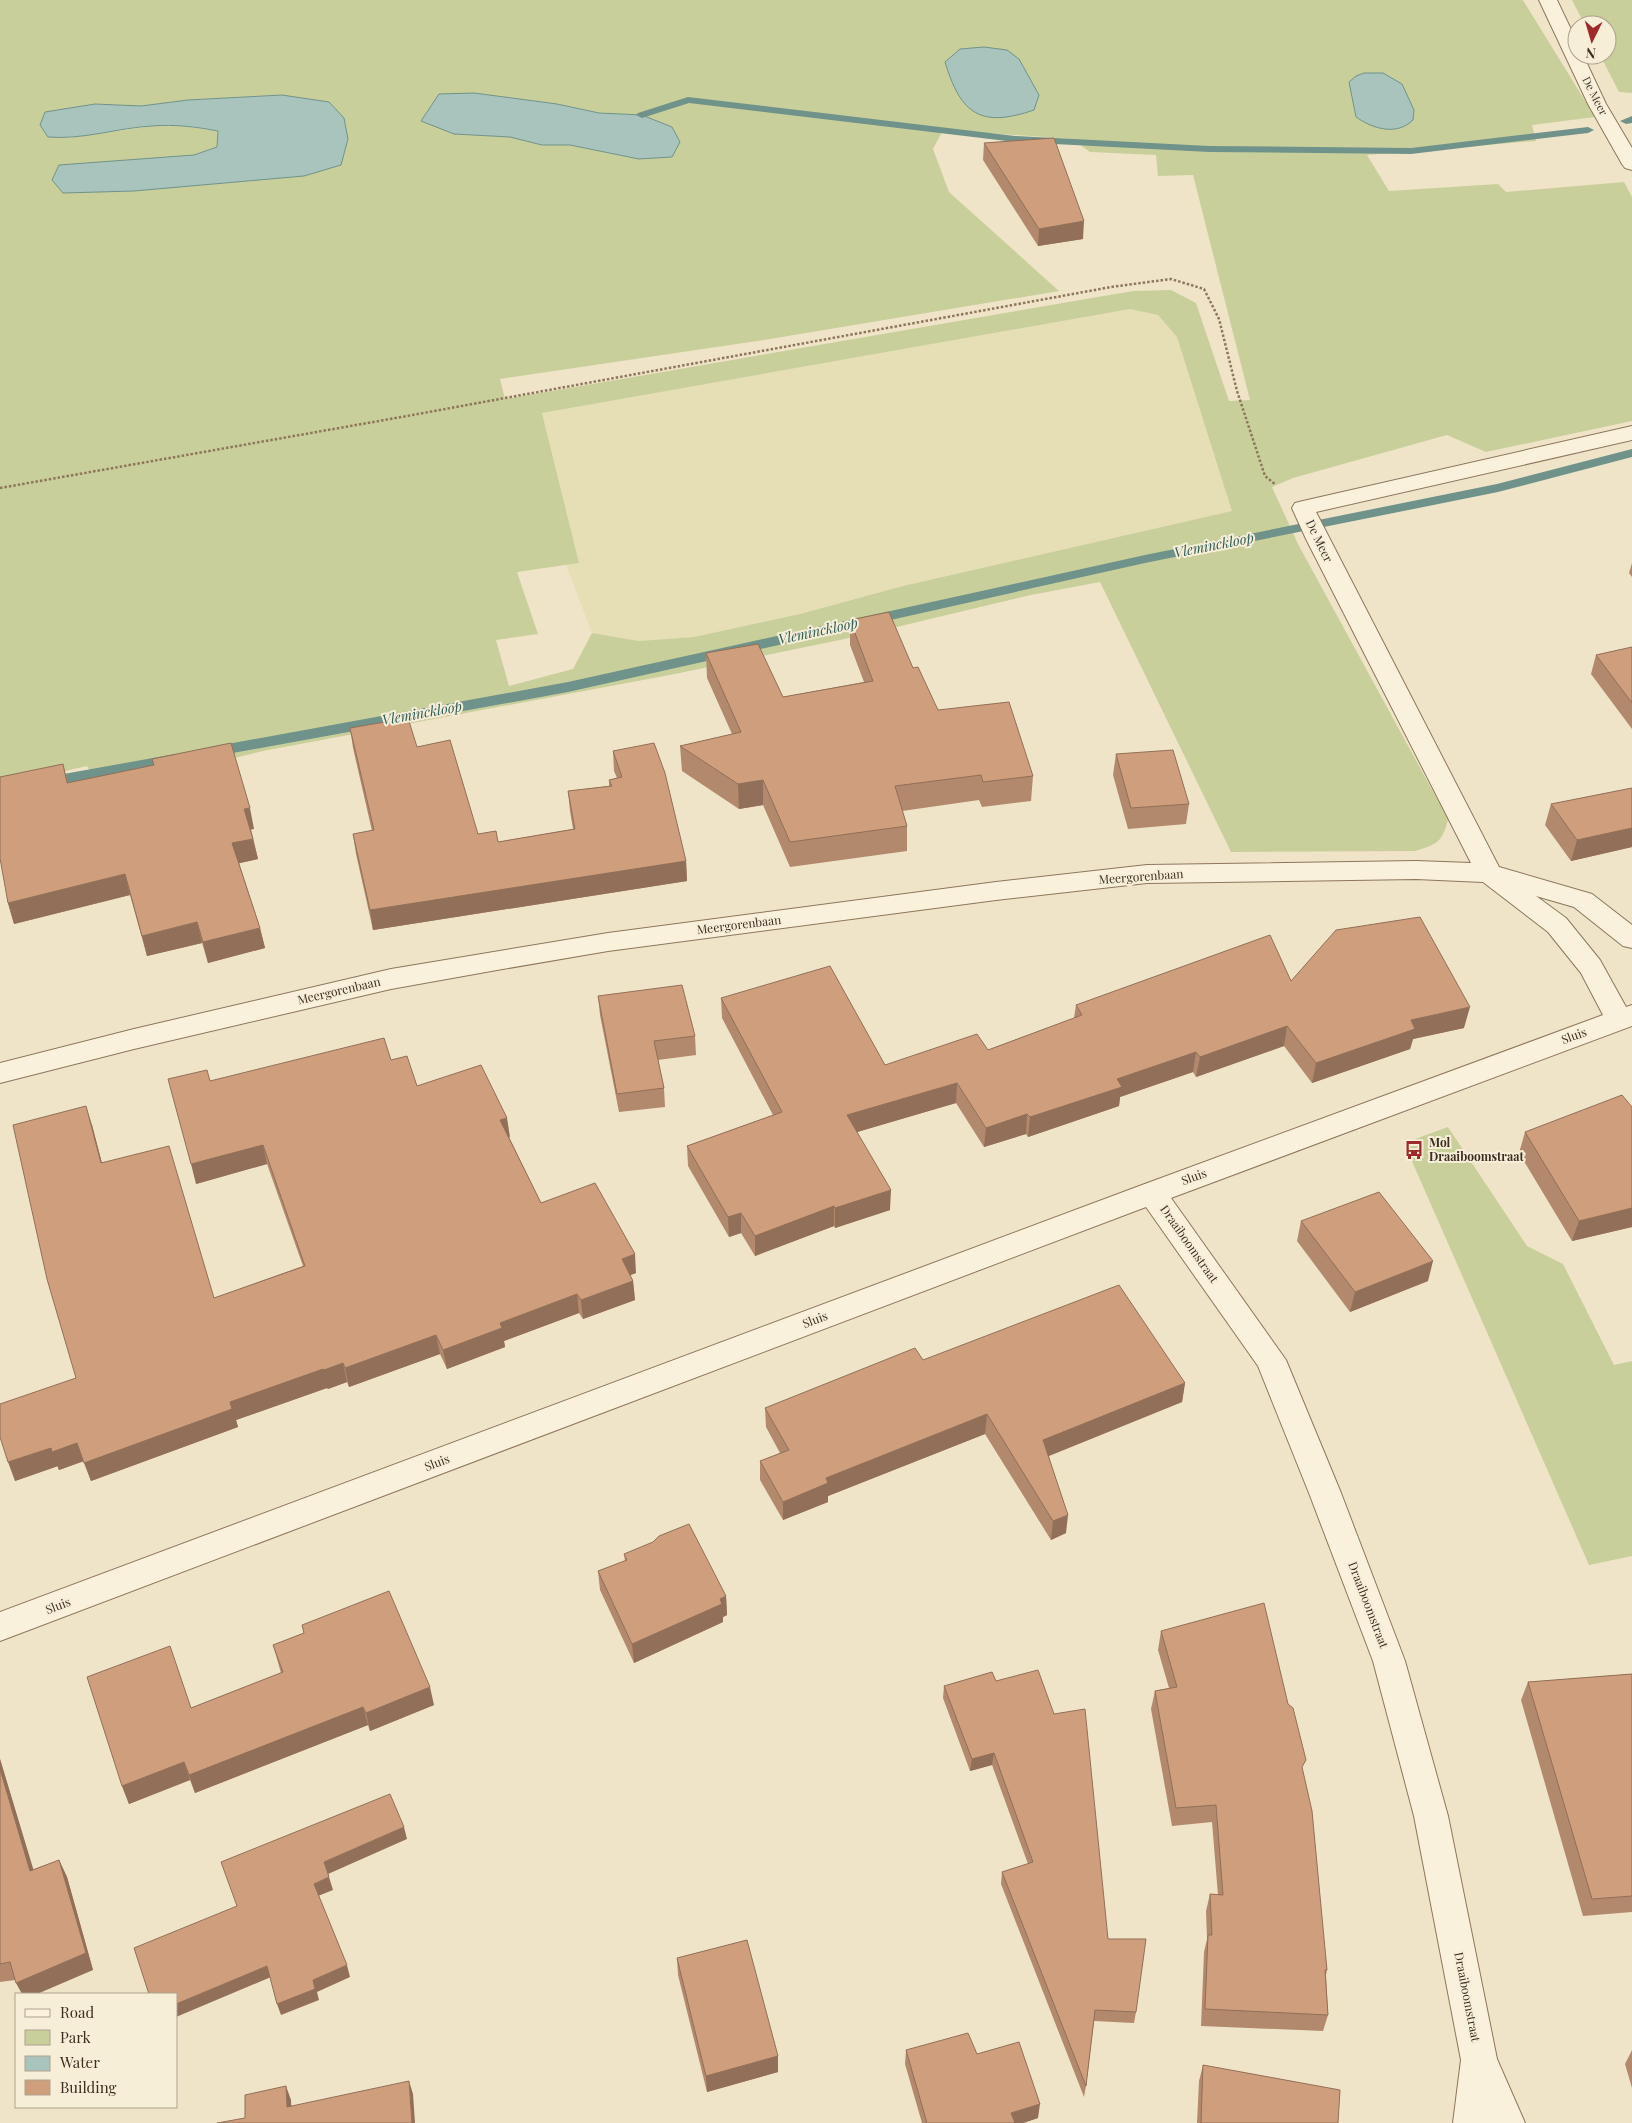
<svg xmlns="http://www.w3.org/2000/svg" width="1632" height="2123" viewBox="0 0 1632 2123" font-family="'Playfair Display',serif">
<rect width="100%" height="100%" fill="#f0e4c8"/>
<!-- farmland -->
<path fill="#e6deb5" d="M1130,309L1158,315L1177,337L1233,511L903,586L800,614L694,637L639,641L592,633L566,565L579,563L542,413Z"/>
<!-- green -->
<path fill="#c9cf9b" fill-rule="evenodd" d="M0,0H1523L1595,117L1532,125L1536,141L1367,155L1389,191L1498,184L1506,192L1624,182L1632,197V421L1486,452L1447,435L1293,478L1272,487L1298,544L1448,819C1443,842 1436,845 1415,851L1231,852L1100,582L1031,595L859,636L675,674L263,751L100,791L87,766L0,786ZM474,93L557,104L599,113L642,115L639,159L570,145H542L510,137L454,134ZM282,95L304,176L194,155L217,147L218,131L182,126H153L67,138L45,112L95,104L141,106L188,100ZM943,130L1072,139L1090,152L1156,155L1158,176L1193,175L1250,400L1229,401L1196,303L1171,290L1133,291L505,399L500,379L764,340L1059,291L949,192L933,149ZM1130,309L1158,315L1177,337L1232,511L903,586L800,614L694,637L639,641L592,633L573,669L509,686L496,640L538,634L517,572L579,563L542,413Z
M1572,0H1632V93L1619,92L1600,55H1607V25H1585Z
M1448,1127L1527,1246L1563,1264L1614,1365L1632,1361V1556L1589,1565L1404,1143Z"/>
<!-- water -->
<path fill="#a9c4bc" stroke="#6f938a" d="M984,47L1007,50L1019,59L1039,95L1034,110C981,128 961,115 945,62L960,49Z
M1364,73H1383L1402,84L1414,110L1413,120C1397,136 1373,129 1356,117L1349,82L1356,76Z
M474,93L557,104L599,113L642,115L672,127L680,142L672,157L639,159L570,145H542L510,137L454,134L421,121L439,94Z
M282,95L329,102L344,118L348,139L341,165L304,176L134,191L63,193L52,180L59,165L194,155L217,147L218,131C197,127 174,124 152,126C117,128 83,140 48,137L40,125L45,112L95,104L141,106L188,100Z"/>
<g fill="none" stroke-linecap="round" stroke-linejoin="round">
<!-- stream -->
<path fill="#6f938a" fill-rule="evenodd" d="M688,97L1015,136L1209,146L1411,148L1588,127L1594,130L1588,133L1411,154L1209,152L1015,142L689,103L642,118L636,115L638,113Z
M1632,116V123L1626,124L1620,121Z
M1632,449V457L1498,492L1145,563L568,692L211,757L206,755L204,752L206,749L211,747L568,682L1145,555L1497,484Z
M175,754L180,756L182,759L180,762L47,787L42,786L40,782L42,778L47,777Z"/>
<!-- minor casing -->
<g stroke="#8d765c" stroke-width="2">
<path id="minor" d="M1539,0H1557L1577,42V55H1583L1606,104L1632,148V170L1625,168L1622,164L1588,104Z
M1632,426V440L1316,512L1499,867L1592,894L1632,925V948L1623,946L1574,907L1536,896L1566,918L1600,960L1626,1007L1632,1005V1026L1171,1198L1286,1360L1341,1493L1405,1661L1448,1816L1497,2059L1525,2123H1453L1461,2060L1414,1816L1373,1661L1309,1493L1258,1366L1146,1207L0,1641V1612L1142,1185L1603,1015L1581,973L1548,932L1483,882L1416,879L1147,883L996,900L608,951L497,970L391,989L134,1049L0,1083V1063L134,1029L391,969L608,933L996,882L1147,865L1416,861L1471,863L1306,539L1292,508L1295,503L1303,501Z"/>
</g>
<!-- path -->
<path stroke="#8d765c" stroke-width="2.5" stroke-dasharray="2.5 2" stroke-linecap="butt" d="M0,488L407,416L1111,287L1171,279L1204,289L1219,319L1237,391L1265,476L1276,485"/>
<!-- minor -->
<use href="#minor" fill="#faf1dc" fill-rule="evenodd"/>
</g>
<!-- wall -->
<path fill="#b2896c" d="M984,143L1083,239L1038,246L983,160Z
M1632,563V577L1629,573Z
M850,620L913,668L938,710L1033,776L1031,801L982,807L979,800L902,811L907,826V851L790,867L763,805L739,809L682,771L680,746L732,734L707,678L706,653L783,697L864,682L850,645Z
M1632,647V729L1591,674L1596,655Z
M350,728L417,747L478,834L498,842L573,829L570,811L568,791L609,786V780L617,778L614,771L613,751L686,861L687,881L373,930L356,854L353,834L372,831L353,748Z
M1116,754L1189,804L1186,824L1128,829L1113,775Z
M63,764L68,783L254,829H251L258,859L239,863L260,928L265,948L208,963L202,943L147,956L130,895L14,924L8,903Z
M1632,788V847L1571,861L1545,825L1551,804Z
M1291,981L1464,1028L1413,1039L1410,1049L1312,1083L1284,1046L1196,1077L1193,1072L1120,1097L1119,1106L1028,1137L1026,1134L984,1147L956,1103L857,1132L890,1210L835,1228L834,1226L755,1256L741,1233L729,1237L688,1166L687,1146L773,1115L722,1018L721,998L885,1065L988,1050L1074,1018L1076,1005Z
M598,996L695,1036L696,1055L658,1060L664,1088L665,1107L619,1112L600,1015Z
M391,1060L417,1086L510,1137H509L541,1203L636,1273L630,1275L633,1281L635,1300L583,1319L579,1313L504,1341L505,1347L447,1369L440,1354L349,1387L347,1382L328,1389L327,1388L236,1420L238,1427L91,1481L84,1461L59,1470L58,1466L15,1481L76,1378L92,1125L102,1163L214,1298L303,1266L267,1164L196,1184L210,1081Z
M1632,1107V1227L1572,1241L1519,1153L1525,1132Z
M1301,1221L1428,1281L1350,1312L1297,1241Z
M923,1360L1185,1383L1182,1402L1049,1456L1066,1533L1051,1540L985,1434L828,1496V1502L783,1520L760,1480V1461L780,1453L766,1427L765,1408Z
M624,1554L726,1596L727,1615L723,1617V1622L634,1663L600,1590L598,1571L625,1561Z
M302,1625L434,1705L370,1731L368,1725L195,1793L190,1780L129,1804L122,1786L191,1708L281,1673L273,1645L304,1633Z
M1161,1631L1303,1771L1327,1970L1326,1975L1328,2015L1323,2031L1201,2026L1204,1952L1207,1939L1206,1911L1210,1894L1218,1895L1212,1822L1172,1826L1151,1709L1155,1691L1169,1688L1158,1650Z
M992,1672L1108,1939L1136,2012L1134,2023L1094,2021L1086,2086L1084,2097L1001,1884L1002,1872L1028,1864L992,1765L970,1771L943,1698L944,1686Z
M1632,1674V1912L1583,1916L1521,1700L1528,1682Z
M0,1759L33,1870L59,1860L67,1877L93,1970L0,1982Z
M677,1958L778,2056V2072L707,2092L678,1975Z
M906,2050L977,2054L1038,2118L1023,2123H922L905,2064Z
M1632,2050V2088L1625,2064Z
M1203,2065L1338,2123H1197L1199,2081Z"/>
<!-- shaded-wall -->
<path fill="#916f58" d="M1084,221L1083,239L1038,246L1039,229Z
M763,780V805L739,809L738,784Z
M250,808L254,829L249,830L244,809Z
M1632,828V847L1571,861L1577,840Z
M253,839L258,859L236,864L232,843Z
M686,861L687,881L373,930L370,910Z
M125,874L130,895L14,924L8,903Z
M197,922L202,943L147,956L142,936Z
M260,928L265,948L208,963L203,942Z
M1470,1007L1464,1028L1413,1039L1410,1049L1312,1083L1316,1063L1411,1020Z
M1287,1026L1284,1046L1196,1077L1200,1057Z
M1196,1052L1193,1072L1120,1097L1119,1106L1028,1137L1030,1117L1117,1079Z
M957,1083L956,1103L847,1135V1115Z
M86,1106L92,1125L107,1183L101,1163Z
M1027,1114L1026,1134L984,1147L986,1128Z
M507,1118L510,1137L503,1139L500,1120Z
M263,1145L267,1164L196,1184L191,1164Z
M891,1190L890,1210L835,1228V1208Z
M834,1206V1226L755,1256V1236Z
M1632,1208V1227L1572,1241L1579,1221Z
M741,1213V1233L729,1237L728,1217Z
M635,1254L636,1273L623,1278L622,1259Z
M1433,1261L1428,1281L1350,1312L1355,1292Z
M633,1281L635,1300L583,1319L581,1300Z
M577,1294L579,1313L504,1341L505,1347L447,1369L443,1350L500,1323Z
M436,1335L440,1354L349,1387L345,1368Z
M343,1363L347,1382L328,1389L327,1388L236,1420L238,1427L91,1481L84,1463L230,1402L323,1369Z
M1185,1383L1182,1402L1041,1459L1043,1440Z
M987,1414L985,1434L828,1496V1502L783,1520V1502L826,1478Z
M77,1443L84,1461L59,1470L52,1452Z
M51,1448L58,1466L15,1481L8,1462Z
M1068,1515L1066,1533L1051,1540L1053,1521Z
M726,1596L727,1615L723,1617V1622L634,1663L632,1644Z
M430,1687L434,1705L370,1731L366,1713Z
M363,1707L368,1725L195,1793L189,1775Z
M994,1753L992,1765L970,1771L972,1759Z
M0,1759L39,1888L30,1871L0,1769Z
M184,1762L190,1780L129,1804L122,1786Z
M404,1827L407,1839L328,1874L324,1862Z
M59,1860L67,1877L93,1970L37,1994H22L16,1983Z
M329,1877L333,1890L318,1896L314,1884Z
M347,1965L350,1977L317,1992L319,2000L281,2015L277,2004L313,1980Z
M267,1966L271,1977L176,2017V2004Z
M778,2056V2072L707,2092L706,2076Z
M409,2081L413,2094L415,2123H412Z
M286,2086L291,2100L292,2120L287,2107Z
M1040,2104L1038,2118L1023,2123H1010L1011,2113Z"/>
<!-- building -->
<path fill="#cf9f7d" stroke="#916f58" d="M1054,138L1084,221L1039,229L984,143Z
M889,612L913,668L918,667L938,710L1009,702L1033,776L983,782L981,775L895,786L907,826L790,842L763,780L738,784L680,746L741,732L706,653L758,644L783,697L873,681L850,620Z
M1632,647V703L1596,655Z
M408,718L417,747L450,740L478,834L496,831L498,842L575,829L568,791L612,786L609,780L622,777L613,751L654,743L665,773L686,861L370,910L353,834L374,830L350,728Z
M231,743L250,808L244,809L253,839L232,843L260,928L203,942L197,922L142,936L125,874L8,903L0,858V777L63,764L67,783L154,765L152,759Z
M1173,750L1189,804L1131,808L1116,754Z
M1632,788V828L1577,840L1551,804Z
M1420,917L1470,1007L1411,1020L1415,1029L1316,1063L1287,1026L1200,1057L1196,1052L1117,1079L1122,1087L1030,1117L1027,1114L986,1128L957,1083L847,1115L891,1190L835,1208L834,1206L755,1236L741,1213L728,1217L687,1146L782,1112L721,998L830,966L885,1065L977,1034L988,1050L1082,1015L1076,1005L1270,935L1291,981L1336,930Z
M682,985L695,1036L654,1041L664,1088L617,1094L598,996Z
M384,1038L391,1060L407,1056L417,1086L481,1065L507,1118L500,1120L541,1203L595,1183L635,1254L622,1259L633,1281L581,1300L577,1294L500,1323L502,1328L443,1350L436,1335L345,1368L343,1363L324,1370L323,1369L230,1402L232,1409L84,1463L77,1443L52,1452L51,1448L8,1462L0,1437V1404L76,1378L47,1279L13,1125L86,1106L101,1163L169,1146L214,1298L305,1266L263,1145L191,1164L168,1079L207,1070L210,1081Z
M1622,1095L1632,1107V1208L1579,1221L1525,1132Z
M1379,1192L1433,1261L1355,1292L1301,1221Z
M1119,1285L1185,1383L1043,1440L1068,1515L1053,1521L987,1414L826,1478L828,1483L783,1502L760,1461L789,1450L765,1408L915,1348L923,1360Z
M689,1524L726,1596L720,1599L722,1604L632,1644L598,1571L627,1560L624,1554L653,1542L659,1536Z
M389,1591L430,1687L366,1713L363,1707L189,1775L184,1762L122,1786L87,1677L170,1646L191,1708L283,1672L273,1645L304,1633L302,1625Z
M1264,1603L1288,1704L1293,1708L1306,1760L1302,1767L1312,1811L1327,1970H1325L1328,2015L1205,2009L1208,1935H1212L1210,1894L1223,1895L1216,1805L1176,1808L1155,1691L1177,1687L1161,1631Z
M1038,1670L1054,1714L1085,1709L1108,1939H1146L1136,2012L1095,2010L1086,2086L1002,1872L1033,1862L994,1753L972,1759L944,1686L992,1672L996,1681Z
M1632,1674V1896L1592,1899L1528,1682Z
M0,1769L30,1871L59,1860L86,1953L16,1983L10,1962L0,1964Z
M390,1794L404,1827L324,1862L329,1877L314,1884L347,1965L313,1980L315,1989L277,2004L267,1966L176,2004V1994H149L134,1948L237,1906L221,1862Z
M747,1940L778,2056L706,2076L677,1958Z
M968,2033L977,2054L1019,2042L1040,2104L1011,2113L1015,2123H927L906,2050Z
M1203,2065L1340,2090L1338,2123H1201Z
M409,2081L412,2123H217L245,2118V2095L286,2086L287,2107Z"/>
<!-- icons -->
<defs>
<g id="bus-bare" transform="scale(1.5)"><path d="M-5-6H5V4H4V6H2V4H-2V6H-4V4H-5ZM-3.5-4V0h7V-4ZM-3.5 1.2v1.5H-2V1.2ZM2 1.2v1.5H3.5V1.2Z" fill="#9e2a2b" stroke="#f7eed8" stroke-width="2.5" paint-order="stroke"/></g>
</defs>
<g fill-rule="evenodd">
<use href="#bus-bare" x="1414" y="1150"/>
</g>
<g text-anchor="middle" stroke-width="4" stroke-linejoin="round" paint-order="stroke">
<!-- far-street labels -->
<g font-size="11" fill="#3d2e20" stroke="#f7eed8">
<text transform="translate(1595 96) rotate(63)" y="4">De Meer</text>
</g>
<!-- street labels -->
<g font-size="12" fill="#3d2e20" stroke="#f7eed8">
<text transform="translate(1319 541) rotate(64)" y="4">De Meer</text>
<text transform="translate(1141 877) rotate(-4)" y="4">Meergorenbaan</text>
<text transform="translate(739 925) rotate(-7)" y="4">Meergorenbaan</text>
<text transform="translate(339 991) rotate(-13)" y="4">Meergorenbaan</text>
<text transform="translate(1574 1036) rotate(-20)" y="4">Sluis</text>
<text transform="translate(1194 1177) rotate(-20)" y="4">Sluis</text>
<text transform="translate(1189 1244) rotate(55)" y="4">Draaiboomstraat</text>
<text transform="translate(815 1320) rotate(-21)" y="4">Sluis</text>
<text transform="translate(437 1463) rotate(-21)" y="4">Sluis</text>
<text transform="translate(1368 1605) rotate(69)" y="4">Draaiboomstraat</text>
<text transform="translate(58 1606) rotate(-21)" y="4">Sluis</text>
<text transform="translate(1467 1997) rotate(79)" y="4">Draaiboomstraat</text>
</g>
<!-- poi labels -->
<g font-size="12" font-weight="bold" fill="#3d2e20" stroke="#f7eed8" text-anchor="start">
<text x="1429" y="1147">Mol<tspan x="1429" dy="14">Draaiboomstraat</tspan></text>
</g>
<!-- water labels -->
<g font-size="14" font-style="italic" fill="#2f5d5a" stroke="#f7eed8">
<text transform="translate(1214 545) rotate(-11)" y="5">Vleminckloop</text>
<text transform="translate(818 631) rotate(-12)" y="5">Vleminckloop</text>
<text transform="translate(422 713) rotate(-10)" y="5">Vleminckloop</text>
</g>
</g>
<!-- legend -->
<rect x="15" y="1993" width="162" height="115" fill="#f7eed8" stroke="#ada18e"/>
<rect x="25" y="2009" width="25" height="8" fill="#faf1dc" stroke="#ada18e"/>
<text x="60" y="2018" font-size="15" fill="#3d2e20">Road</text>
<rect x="25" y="2030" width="25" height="15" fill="#c9cf9b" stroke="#ada18e"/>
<text x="60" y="2043" font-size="15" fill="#3d2e20">Park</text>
<rect x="25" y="2056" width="25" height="15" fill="#a9c4bc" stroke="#ada18e"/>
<text x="60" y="2068" font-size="15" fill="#3d2e20">Water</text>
<rect x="25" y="2080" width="25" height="15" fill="#cf9f7d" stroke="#ada18e"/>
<text x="60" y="2093" font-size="15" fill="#3d2e20">Building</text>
<!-- north arrow -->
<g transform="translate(1592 40) rotate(185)"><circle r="24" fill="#f7eed8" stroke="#ada18e"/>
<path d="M0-4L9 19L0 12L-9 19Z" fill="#9e2a2b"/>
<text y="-8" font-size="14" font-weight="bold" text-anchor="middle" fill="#3d2e20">N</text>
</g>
</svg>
